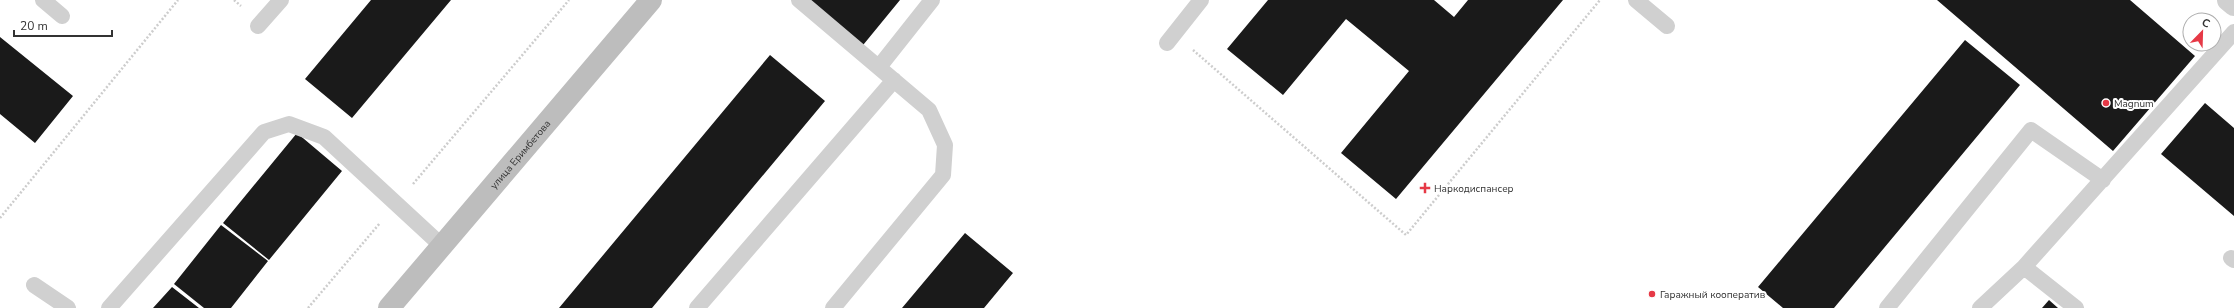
<svg xmlns="http://www.w3.org/2000/svg" width="2234" height="308" viewBox="0 0 2234 308" font-family="'Nunito Sans',sans-serif">
<rect width="100%" height="100%" fill="#fff"/>
<!-- building -->
<path fill="#1a1a1a" d="M371,0H451L352,118L305,79Z
M808,0H900L859,50Z
M1268,0H1434L1454,17L1468,0H1563L1396,199L1341,153L1409,71L1346,19L1283,95L1227,49Z
M1937,0H2130L2195,56L2113,151Z
M0,37L73,96L35,143L0,114Z
M1965,40L2020,85L1834,308H1783L1758,287Z
M770,55L825,101L652,308H559Z
M2205,103L2234,128V216L2161,154Z
M297,133L342,171L269,260L223,223Z
M221,225L268,261L231,308H204L174,284Z
M965,233L1013,273L984,308H902Z
M172,287L199,308H153Z
M2049,300L2058,308H2042Z"/>
<g fill="none" stroke-linecap="round" stroke-linejoin="round">
<!-- path -->
<path stroke="#cdcdcd" stroke-width="2.5" stroke-dasharray="2 2" stroke-linecap="butt" d="M234,0L241,6
M1193,50L1406,235L1600,0
M413,184L569,0
M0,218L178,0
M308,308L380,223"/>
<!-- lane -->
<path stroke="#d0d0d0" stroke-width="16" d="M43,0L62,16
M799,0L929,110L945,145L943,175L833,308
M1636,0L1667,26
M258,26L281,0
M1167,43L1201,0
M879,67L932,0
M2231,258L2234,260
M34,285L68,308
M109,308L264,132L289,124L324,137L442,246
M697,308L894,80
M1887,308L2031,130L2103,180
M1980,308L2024,267
M2076,308L2024,267L2234,32"/>
<!-- street -->
<path stroke="#d0d0d0" stroke-width="22" d="M2228,0L2234,5"/>
<!-- secondary -->
<path stroke="#bdbdbd" stroke-width="22" id="s1" d="M389,308L651,0"/>
</g>
<!-- markers -->
<g fill="#e63946" stroke="#fff" stroke-width="1.5">
<circle cx="2106" cy="103" r="4"/>
<path d="M1423 182h4v4h4v4h-4v4h-4v-4h-4v-4h4z"/>
<circle cx="1652" cy="294" r="4"/>
</g>
<g text-anchor="middle" stroke-width="4" stroke-linejoin="round" paint-order="stroke">
<!-- poi labels -->
<g font-size="10" fill="#333" stroke="#fff" text-anchor="start">
<text x="2114" y="107">Magnum</text>
<text x="1434" y="192">Наркодиспансер</text>
<text x="1660" y="298">Гаражный кооператив</text>
</g>
<!-- street labels -->
<g font-size="10" fill="#333" stroke="#fff">
<text dy="4" stroke="none"><textPath href="#s1" startOffset="202">улица Еримбетова</textPath></text>
</g>
</g>
<!-- north arrow -->
<g transform="translate(2202 32) rotate(23)"><circle r="19" fill="#ffffff" stroke="#adadad"/>
<path d="M0-3L7 15L0 10L-7 15Z" fill="#e63946"/>
<text y="-6" font-size="11" font-weight="bold" text-anchor="middle" fill="#333333">С</text>
</g>
<!-- scale -->
<path d="M14 30v6h98v-6" fill="none" stroke="#333333" stroke-width="2"/>
<text x="20" y="30" font-size="12" fill="#333333" stroke="#ffffff" stroke-width="3" paint-order="stroke">20 m</text>
</svg>
